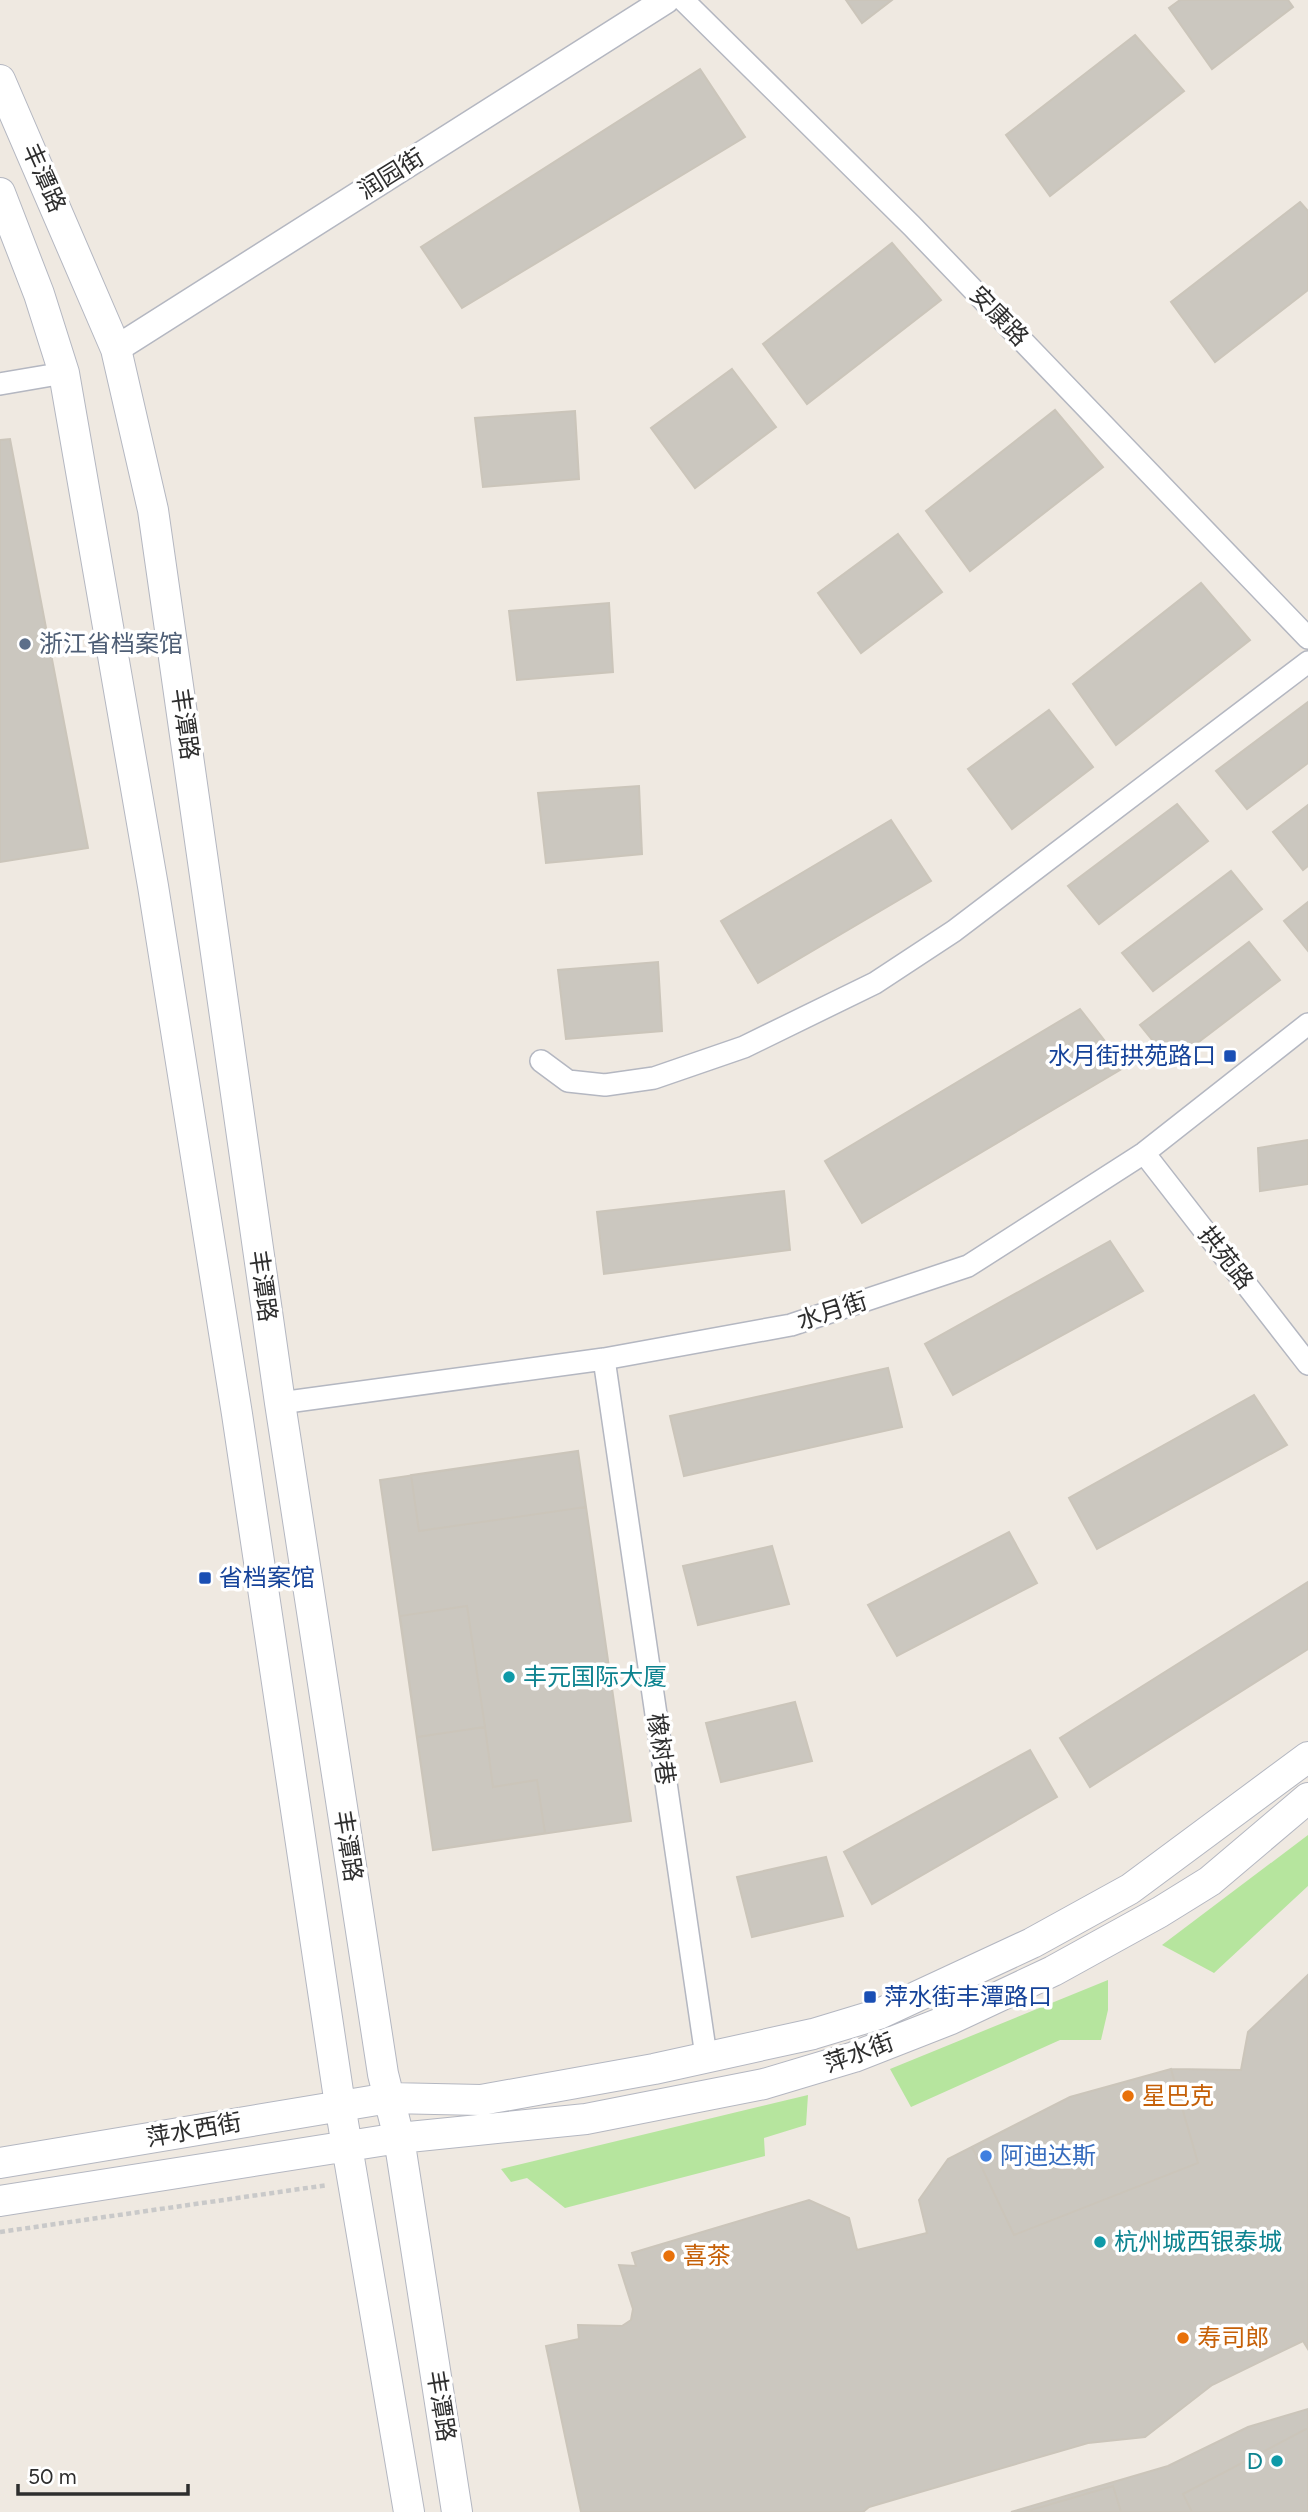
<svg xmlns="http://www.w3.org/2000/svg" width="1308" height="2512" viewBox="0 0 1308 2512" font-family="Figtree,'Noto Sans SC',sans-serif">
<rect width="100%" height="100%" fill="#efe9e1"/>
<!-- green -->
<path fill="#b6e59e" d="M1308,1835V1886L1214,1973L1162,1945Z
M1108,1980V2010L1101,2040H1060L911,2107L890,2069Z
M808,2095L806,2125L764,2138L765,2156L565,2208L527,2178L511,2182L501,2169Z"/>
<!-- building -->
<path fill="#cbc7bf" stroke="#cbc5ba" stroke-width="2" d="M846,0H892L862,23Z
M1180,0H1288L1293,7L1212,69L1169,8Z
M1135,35L1184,91L1050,196L1006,135Z
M700,69L745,137L462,308L421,247Z
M1300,202L1308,211V290L1215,362L1171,302Z
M892,243L941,300L807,404L763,344Z
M732,369L776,427L695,488L651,428Z
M1055,410L1103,467L970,571L926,511Z
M575,411L579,479L483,487L475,418Z
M10,439L88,848L0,862V440Z
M898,534L942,592L861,653L818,593Z
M1201,583L1250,640L1116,745L1073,684Z
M609,603L613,672L517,680L509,611Z
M1308,702V763L1247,809L1216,771Z
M1049,710L1093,767L1012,829L968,769Z
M639,786L642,854L546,863L538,793Z
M1177,804L1208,841L1099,924L1068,886Z
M1308,805V866L1303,870L1273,832Z
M891,820L931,881L758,983L721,921Z
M1231,871L1262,909L1153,991L1122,953Z
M1308,902V951L1284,921Z
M1249,942L1280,980L1171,1063L1140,1025Z
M658,962L662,1031L566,1039L558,970Z
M1080,1009L1125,1067L862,1223L825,1161Z
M1308,1140V1184L1260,1191L1258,1148Z
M784,1191L790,1250L604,1274L597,1212Z
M1110,1241L1143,1291L953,1395L925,1344Z
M888,1368L902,1427L684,1476L670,1416Z
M1254,1395L1287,1445L1097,1549L1069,1498Z
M578,1451L586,1507L419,1531L411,1475Z
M578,1451L631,1821L433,1850L380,1480Z
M1009,1532L1037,1583L897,1656L868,1605Z
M772,1546L789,1604L698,1625L683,1566Z
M1308,1582V1649L1090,1787L1060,1738Z
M467,1606L485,1727L417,1737L400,1616Z
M795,1702L812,1761L721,1782L706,1723Z
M485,1727L493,1787L537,1780L545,1833L433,1850L417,1737Z
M1030,1750L1057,1797L872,1904L844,1852Z
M826,1857L843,1916L752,1937L737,1877Z
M1308,1975V2349L1303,2341L1212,2385L1145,2437L1088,2443L869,2507L863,2512H581L546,2346L579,2339L578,2325L622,2326L631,2320L633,2309L619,2265L636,2266L632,2253L809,2200L849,2218L857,2250L927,2233L919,2200L948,2159L1070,2097L1171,2069L1241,2070L1248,2032Z
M1171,2069L1198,2163L1014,2235L972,2147L1070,2097Z
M1308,2409V2428L1183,2494L1192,2512H1121L1113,2486L1024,2512H1011L1168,2466L1248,2427Z
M1308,2428V2512H1192L1183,2494Z
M1113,2486L1121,2512H1024Z"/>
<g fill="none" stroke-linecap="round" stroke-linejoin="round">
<!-- minor casing -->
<g stroke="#b4b7c1" stroke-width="24">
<path id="minor" d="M683,0L912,226L1308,638
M0,384L64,373
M541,1061L568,1081L605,1085L654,1078L744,1047L875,983L954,931L1308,662
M1144,1153L1308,1364
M604,1359L706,2056
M280,1403L604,1359L791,1325L968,1266L1144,1153L1308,1024"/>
</g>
<!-- tertiary casing -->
<g stroke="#b4b7c1" stroke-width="29">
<path id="tertiary" d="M116,349L666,0"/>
</g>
<!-- secondary casing -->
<g stroke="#b4b7c1" stroke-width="32">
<path id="secondary" d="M0,80L116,349L153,510L280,1403L383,2074L399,2138L457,2512
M0,193L39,294L64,373L153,886L237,1414L340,2105L409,2512
M0,2163L389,2098L481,2100L654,2069L813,2034L879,2014L1032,1943L1130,1889L1308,1757
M0,2201L399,2138L586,2119L764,2084L854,2057L951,2019L1053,1971L1160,1912L1210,1881L1308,1798"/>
</g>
<!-- path -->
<path stroke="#c9c9c9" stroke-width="4.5" stroke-dasharray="5 3.5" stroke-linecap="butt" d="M0,2232L328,2185"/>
<!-- minor -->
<use href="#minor" stroke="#fff" stroke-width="21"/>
<!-- tertiary -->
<use href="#tertiary" stroke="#fff" stroke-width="26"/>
<!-- secondary -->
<use href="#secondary" stroke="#fff" stroke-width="30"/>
</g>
<!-- markers -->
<circle fill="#5c6f8a" stroke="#fff" stroke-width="2.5" cx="25" cy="644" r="7"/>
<g fill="#1a4fb4" stroke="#fff" stroke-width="2.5">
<rect x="1223" y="1049" width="14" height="14" rx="3.5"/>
<rect x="198" y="1571" width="14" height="14" rx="3.5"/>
<rect x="863" y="1990" width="14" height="14" rx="3.5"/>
</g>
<g fill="#0f9aa8" stroke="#fff" stroke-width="2.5">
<circle cx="509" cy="1677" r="7"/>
<circle cx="1100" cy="2242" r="7"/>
<circle cx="1277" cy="2461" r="7"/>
</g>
<g fill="#e8710a" stroke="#fff" stroke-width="2.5">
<circle cx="1128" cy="2096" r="7"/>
<circle cx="669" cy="2256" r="7"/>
<circle cx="1183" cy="2338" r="7"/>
</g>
<circle fill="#3f7fe0" stroke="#fff" stroke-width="2.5" cx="986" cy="2156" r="7"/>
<g text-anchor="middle" stroke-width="7" stroke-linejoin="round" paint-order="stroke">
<!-- street labels -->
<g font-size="24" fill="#2e2e2e" stroke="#fff">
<text transform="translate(391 174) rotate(-32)" y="8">润园街</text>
<text transform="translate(44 178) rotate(66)" y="8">丰潭路</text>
<text transform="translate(999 316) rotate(46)" y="8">安康路</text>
<text transform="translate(185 724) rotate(82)" y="8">丰潭路</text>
<text transform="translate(1226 1258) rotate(52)" y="8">拱苑路</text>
<text transform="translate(263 1286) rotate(82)" y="8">丰潭路</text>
<text transform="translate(832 1311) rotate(-18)" y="8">水月街</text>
<text transform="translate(661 1749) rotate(82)" y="8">橡树巷</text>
<text transform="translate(348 1846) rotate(81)" y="8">丰潭路</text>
<text transform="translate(859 2053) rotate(-20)" y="8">萍水街</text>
<text transform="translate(194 2130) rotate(-10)" y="8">萍水西街</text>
<text transform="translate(441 2406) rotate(81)" y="8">丰潭路</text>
</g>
<!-- service labels -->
<g font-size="24" fill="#4e5e75" stroke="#fff" text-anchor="start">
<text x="39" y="652">浙江省档案馆</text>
</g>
<!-- transit labels -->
<g font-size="24" fill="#164399" stroke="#fff" text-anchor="start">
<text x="1216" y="1064" text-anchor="end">水月街拱苑路口</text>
<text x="219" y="1586">省档案馆</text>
<text x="884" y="2005">萍水街丰潭路口</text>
</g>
<!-- culture labels -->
<g font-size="24" fill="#0d838f" stroke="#fff" text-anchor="start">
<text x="523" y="1685">丰元国际大厦</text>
<text x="1114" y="2250">杭州城西银泰城</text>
<text x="1263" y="2469" text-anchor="end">D</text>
</g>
<!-- food labels -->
<g font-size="24" fill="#c56008" stroke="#fff" text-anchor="start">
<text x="1142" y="2104">星巴克</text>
<text x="683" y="2264">喜茶</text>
<text x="1197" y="2346">寿司郎</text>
</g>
<!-- shop labels -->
<g font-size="24" fill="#366cbe" stroke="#fff" text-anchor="start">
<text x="1000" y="2164">阿迪达斯</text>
</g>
</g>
<!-- scale -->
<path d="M18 2484v10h170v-10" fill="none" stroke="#2e2e2e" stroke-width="3.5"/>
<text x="28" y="2484" font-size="21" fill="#2e2e2e" stroke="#ffffff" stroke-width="5" paint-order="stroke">50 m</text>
</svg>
